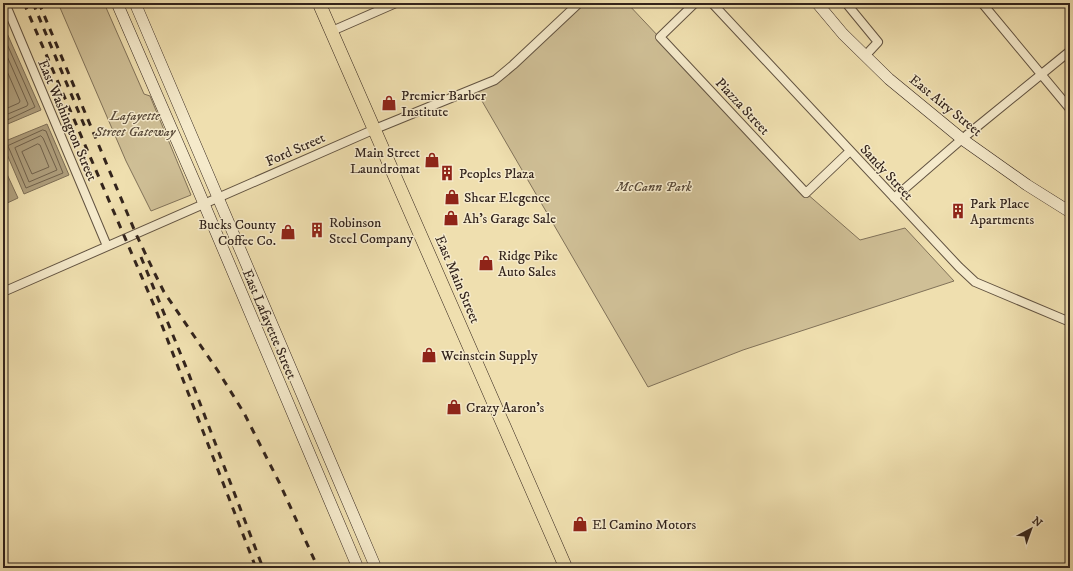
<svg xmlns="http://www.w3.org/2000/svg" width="1073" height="571" viewBox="0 0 1073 571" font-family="'IM FELL DW Pica',serif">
<rect width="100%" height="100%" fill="#efdfaf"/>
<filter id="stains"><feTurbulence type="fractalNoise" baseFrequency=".005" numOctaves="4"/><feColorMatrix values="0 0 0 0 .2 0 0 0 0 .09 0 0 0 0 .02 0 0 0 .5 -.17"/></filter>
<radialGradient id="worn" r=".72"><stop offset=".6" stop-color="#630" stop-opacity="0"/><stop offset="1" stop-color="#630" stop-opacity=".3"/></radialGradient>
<!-- green -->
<path fill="#cfbf96" stroke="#817259" d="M58,3H104L144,94L150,96L191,195L151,211L126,161Z
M579,3H627L806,193L860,240L905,228L954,281L743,350L648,387L475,89L495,80Z"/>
<!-- water -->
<path fill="#af9f7d" stroke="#7d6e56" d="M6,31L41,110L3,126V32Z
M47,124L69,175L24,194L3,145V142Z
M6,172L18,198L3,205V173Z"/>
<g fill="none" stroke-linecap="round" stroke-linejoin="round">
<!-- shore -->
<path stroke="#71624c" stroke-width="1" d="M3,35L35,107L33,108L3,122
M3,47L28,104L27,106L3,116
M3,62L20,101L19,103L3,110
M43,130L46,131L63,173L26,188L8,146Z
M41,136L43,138L57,170L29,182L15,148Z
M38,144L40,145L49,167L32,174L22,152Z"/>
<!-- street casing -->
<g stroke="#625341" stroke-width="10">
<path id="street" d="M5,3L107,246
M695,3L660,37L806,193L850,151
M712,3L959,267L975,282L1070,322
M846,3L878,42L865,56
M982,3L1070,109
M332,31L396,3
M894,198L962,139L1070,51
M3,292L375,129L495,80L513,65L579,3"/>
</g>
<!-- secondary casing -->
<g stroke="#33241c" stroke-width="12">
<path id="secondary" d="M117,3L196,185L358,568
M135,3L376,568
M817,3L843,34L889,79L962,139L1027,185L1070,212"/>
</g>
<!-- primary casing -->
<g stroke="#33241c" stroke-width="14">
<path id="primary" d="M319,3L566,568"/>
</g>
<!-- street -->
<use href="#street" stroke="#f5eacb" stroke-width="8"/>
<!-- secondary -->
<use href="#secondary" stroke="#f5eacb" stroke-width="11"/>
<!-- primary -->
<use href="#primary" stroke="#efdfaf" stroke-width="13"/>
<!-- rail -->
<path stroke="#33241c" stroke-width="3" stroke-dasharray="7 7" stroke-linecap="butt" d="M24,3L156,310L256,568
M33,3L87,132
M39,3L136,234L155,274L164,292L218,371L244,413L280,484L318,568
M141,257L188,372L263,568"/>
</g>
<!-- icons -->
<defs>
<g id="shop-bare" transform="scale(1.2)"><path d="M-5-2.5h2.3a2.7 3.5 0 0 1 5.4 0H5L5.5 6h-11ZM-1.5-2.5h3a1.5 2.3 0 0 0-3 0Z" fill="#8f2418" stroke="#f5eacb" stroke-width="2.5" paint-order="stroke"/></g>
<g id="building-bare" transform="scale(1.2)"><path d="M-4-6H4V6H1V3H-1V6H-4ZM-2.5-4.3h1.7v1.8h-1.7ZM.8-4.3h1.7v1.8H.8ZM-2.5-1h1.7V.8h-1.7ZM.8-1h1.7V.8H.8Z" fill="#8f2418" stroke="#f5eacb" stroke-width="2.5" paint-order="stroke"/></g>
</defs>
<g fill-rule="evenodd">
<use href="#shop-bare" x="389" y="103"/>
<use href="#shop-bare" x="432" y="160"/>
<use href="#building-bare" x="447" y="173"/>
<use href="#shop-bare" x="452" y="197"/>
<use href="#building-bare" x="958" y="211"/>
<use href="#shop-bare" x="451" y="218"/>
<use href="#building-bare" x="317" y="230"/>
<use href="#shop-bare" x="288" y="232"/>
<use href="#shop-bare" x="486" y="263"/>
<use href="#shop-bare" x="429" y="355"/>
<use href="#shop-bare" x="454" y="407"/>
<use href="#shop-bare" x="580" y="524"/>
</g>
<g text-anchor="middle" stroke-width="3" stroke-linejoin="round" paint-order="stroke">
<!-- poi labels -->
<g font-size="14" fill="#33241c" stroke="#f5eacb" text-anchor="start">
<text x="401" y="100">Premier Barber<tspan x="401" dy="16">Institute</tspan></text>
<text x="420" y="157" text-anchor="end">Main Street<tspan x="420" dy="16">Laundromat</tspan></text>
<text x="459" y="178">Peoples Plaza</text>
<text x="464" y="202">Shear Elegence</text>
<text x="970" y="208">Park Place<tspan x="970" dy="16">Apartments</tspan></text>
<text x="463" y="223">Ah's Garage Sale</text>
<text x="329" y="227">Robinson<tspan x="329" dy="16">Steel Company</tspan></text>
<text x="276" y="229" text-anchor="end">Bucks County<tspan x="276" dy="16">Coffee Co.</tspan></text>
<text x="498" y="260">Ridge Pike<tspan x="498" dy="16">Auto Sales</tspan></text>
<text x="441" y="360">Weinstein Supply</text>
<text x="466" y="412">Crazy Aaron's</text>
<text x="592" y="529">El Camino Motors</text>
</g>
<!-- street labels -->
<g font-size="14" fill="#33241c" stroke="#f5eacb">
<text transform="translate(946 105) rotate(39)" y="5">East Airy Street</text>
<text transform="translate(743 106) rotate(47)" y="5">Piazza Street</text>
<text transform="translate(68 120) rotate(67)" y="5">East Washington Street</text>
<text transform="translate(295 149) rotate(-24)" y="5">Ford Street</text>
<text transform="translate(887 172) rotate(47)" y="5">Sandy Street</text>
<text transform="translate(458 279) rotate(67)" y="5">East Main Street</text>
<text transform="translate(270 324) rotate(67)" y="5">East Lafayette Street</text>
</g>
<!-- park labels -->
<g font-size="14" font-style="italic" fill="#5a4b3a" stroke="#f5eacb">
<text x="135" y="120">Lafayette<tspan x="135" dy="16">Street Gateway</tspan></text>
<text x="654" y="191">McCann Park</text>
</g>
</g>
<!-- margin -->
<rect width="1073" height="571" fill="none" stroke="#efdfaf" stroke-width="16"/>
<rect x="4" y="4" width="1065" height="563" fill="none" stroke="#33241c" stroke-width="2"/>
<rect x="8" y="8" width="1057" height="555" fill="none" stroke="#33241c"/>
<!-- north arrow -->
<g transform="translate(1031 529) rotate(41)" stroke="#f5eacb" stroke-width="3" paint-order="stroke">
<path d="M0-3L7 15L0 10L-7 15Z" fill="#33241c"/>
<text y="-6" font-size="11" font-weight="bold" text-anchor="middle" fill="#33241c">N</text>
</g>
<rect width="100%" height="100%" filter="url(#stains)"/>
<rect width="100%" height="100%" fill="url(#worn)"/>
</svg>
